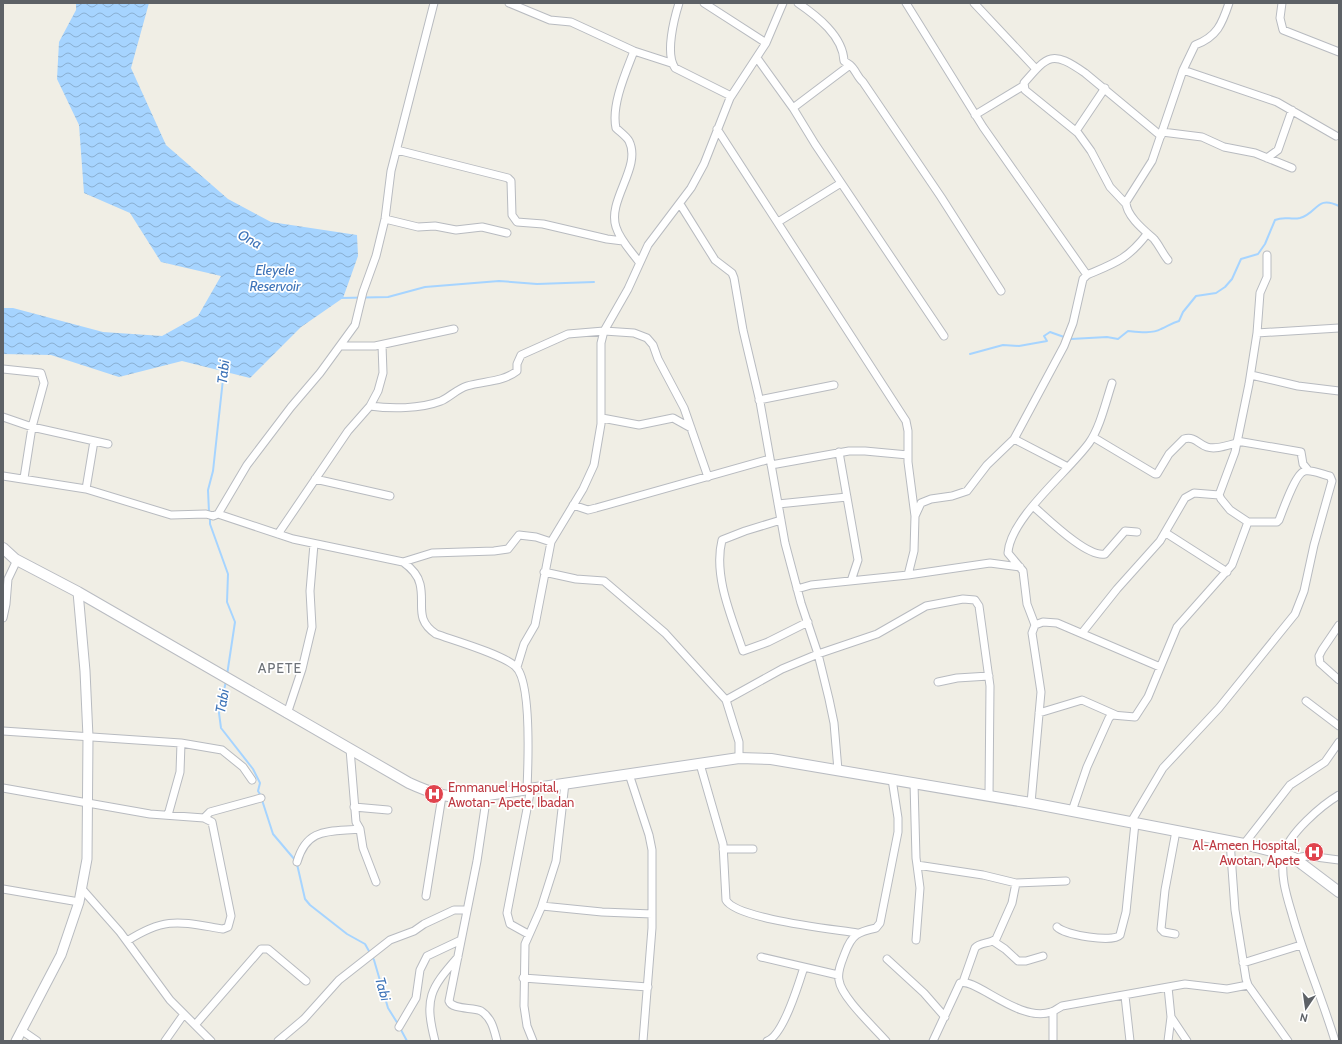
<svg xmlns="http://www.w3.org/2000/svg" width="1342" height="1044" viewBox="0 0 1342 1044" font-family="Cabin,sans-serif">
<defs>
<pattern id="water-waves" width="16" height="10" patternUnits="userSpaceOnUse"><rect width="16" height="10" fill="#a6d4ff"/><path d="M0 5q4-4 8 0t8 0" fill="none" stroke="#8aafd2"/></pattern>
</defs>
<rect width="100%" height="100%" fill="#f0eee5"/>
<!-- water -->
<path fill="url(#water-waves)" d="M76,3H149L131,68L166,145L228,199L271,222L357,235L358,256L343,298L301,327L250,378L182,361L119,377L51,355L3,354V308H13L103,332L162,336L198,316L221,276L161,262L130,213L84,193L79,125L57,79L59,42L76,10Z"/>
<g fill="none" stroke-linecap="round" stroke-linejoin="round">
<!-- stream -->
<path stroke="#a6d4ff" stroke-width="2" d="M341,298L388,297L425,287L499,281L537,284L594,282
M1071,339L1107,337L1118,339L1128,331C1138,332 1152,334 1161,329C1168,326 1172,323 1179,321L1183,312L1196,296L1216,293L1225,287L1232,279L1241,259L1258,254L1265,244L1275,220C1284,216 1291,220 1300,218C1318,213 1316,195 1339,206
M970,354L1003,345L1019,346L1047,341L1044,336L1050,332L1064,337
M209,512L208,490L213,471L224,370
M210,517V524L228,574L227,602L235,622L227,675
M226,681L219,713L221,728L253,769L260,783L258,791L261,796
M262,800L273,834L295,860
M297,864L305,899L310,905L347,934L365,944L374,960L388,1008L398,1024
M400,1028L407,1041"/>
<!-- minor casing -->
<g stroke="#b8bbc0" stroke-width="9">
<path id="minor" d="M509,3L550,20L571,22L634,51L671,63
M679,3C674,19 665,54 675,68L731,96
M704,3L766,43
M798,3C817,16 843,36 844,61L850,65
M906,3L983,127L1087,275
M974,3L1036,69
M1282,3L1280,18L1283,30L1339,52
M634,51C626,72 611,105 616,128C620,132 626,136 629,141C642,167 607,200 616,227C620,240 631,251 639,262
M757,58L793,108L815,144L944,336
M1183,70L1277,102L1336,136
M793,108L850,65C856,70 857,77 863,82L941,197L1001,291
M975,115L1023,86
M717,129L906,421L908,431V462L915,516
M1076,131L1105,88
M1162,132L1202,137L1224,147L1255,153L1292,168
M397,150L508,178L511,181L512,215L517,222L543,224L607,239L623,241
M1267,158L1278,150L1292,110
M680,204L715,260L732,273L734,278L743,330L760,402L785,543L801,603L818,654L829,699L834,723L838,770
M1126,204L1110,187L1091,151L1078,133L1025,90L1024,83C1048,55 1052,50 1085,73L1161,136
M385,219L418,227L435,226L456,230L482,227L507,233
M778,222L841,183
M1168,260C1163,254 1159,245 1154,239C1145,231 1126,216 1126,202L1152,161L1183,70L1195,45C1217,37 1222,24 1229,3
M1257,333L1339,328
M340,346H375L454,329
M3,369L41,373L44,383L32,427L24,478
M1251,375L1298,386L1339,391
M759,400L834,385
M370,406L378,391L383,373L382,345
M3,417L32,427L108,444
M602,418L639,425L673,418L691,428
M1093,437L1155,474H1157L1169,454L1184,439C1195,436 1198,444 1207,447C1216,450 1228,445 1237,443
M1014,439L1068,467
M1237,441L1301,452L1303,464L1308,470
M839,452L858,560L851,581
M771,465L849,451H865L908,455
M3,476L86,489L171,515L206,514L213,516L218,514L293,539L403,562C410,567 418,575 420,584C425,605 414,619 436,634C456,641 501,654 515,666C532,680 528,766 527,789
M315,479L390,496
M86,489L94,441
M778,504L847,497
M573,505L588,510L596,508L770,459
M1033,506C1047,518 1087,558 1105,554L1125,531L1137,532
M218,514L247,465L291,407L320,373L355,325L363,292L376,256L385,219L391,171L434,3
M781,520L745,531L722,540C713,576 732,618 743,651L768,642L808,622
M1166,533L1227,572
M278,534L348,431L370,406C391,409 420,409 441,401C450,397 457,389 467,386C484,381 503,382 517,371V364L521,355L568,334L604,331L634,333L647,338L653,345L658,359L684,408L708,477
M403,562L432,553L494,551L508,549L519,535L536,537L551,542
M544,572L576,579L604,581L665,633L726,700L739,742V758
M908,575L914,551L915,516L921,503L931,499L952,496L967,491L987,465L1014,439L1064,346L1073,323L1083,279L1087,275C1115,263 1128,259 1147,234
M797,589L811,585L908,575L990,563L1020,567
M3,618L6,604L8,579L17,560
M1035,625L1027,604L1023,571L1008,553C1010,518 1068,472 1089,443C1100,428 1106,401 1112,383
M1339,625L1322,650L1319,656L1320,663L1339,680
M1082,633L1117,589L1160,541L1185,498L1194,493L1219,495
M517,667L524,644L535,625L551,542L583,489L594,465L601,424V343L604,331L628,289L648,245L691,188L704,164L730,98L766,43L783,3
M938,682L957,678L989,676
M726,700L782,669L818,654L877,634L926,606L963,599L975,600L979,606L990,686L989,796
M1306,701L1339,726
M1039,713L1082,700L1116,715
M287,714L302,669L312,627L310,591L314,544
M3,731L181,743L222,750L243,767L252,780
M350,749L356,822L360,829L363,848L376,882
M700,764L723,844L726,900C736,919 833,929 857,933
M629,774L649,835L652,850V928L643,1041
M914,783L916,858L917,865L983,875L1016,883L1066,881
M3,788L150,814L204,818L212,822L231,916L228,927L223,929C180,922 166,916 127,941
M487,794L477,861L449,1001C452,1010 473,1007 481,1011C492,1018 494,1030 497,1041
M1031,803L1041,692L1032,633L1035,625L1043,622L1057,623L1160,667
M354,807L388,810
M1072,811L1087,767L1109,718L1112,715L1135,717L1148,697L1177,627L1232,565L1248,522
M168,815L180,772L181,743
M204,818L210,812L261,798
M1131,822L1163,768L1219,708L1295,614L1304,591L1314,545L1332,481L1330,476C1323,475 1312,469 1305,471C1296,472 1283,510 1279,520L1277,522H1248L1230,510L1221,499L1219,495L1235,452L1249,384L1257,333L1260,293L1267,277V255
M1230,841L1235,910L1246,979L1248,985L1288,1041
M1244,844L1290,785L1325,762L1339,742
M723,849H753
M1294,858L1308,856L1339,860
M297,862C307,827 329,832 360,829
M3,889L79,902
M82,889L120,932L170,1000L211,1041
M426,896L442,796
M542,906L602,912L652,914
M1057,927C1065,935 1113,943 1120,935L1126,912L1135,823
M528,934L510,924L507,913L531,788
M1175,934L1164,932L1161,929L1165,890L1176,831
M916,940L920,888L917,865
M993,941L1005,949L1018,961H1026L1043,956
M761,957L838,975
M887,959L924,993L945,1017
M1243,963L1301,945
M523,978L648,987
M963,982L975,948C980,942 990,944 996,939L1012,903L1016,883
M1168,987L1171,1017L1187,1041
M1125,996L1130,1041
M195,1025L261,949H268L306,981
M399,1027L416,998L420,970L427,956L461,940
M21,1030L37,1041
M165,1041L184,1014
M278,1041L304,1019L339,980L390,940L414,931L424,924L454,910H467
M435,1041C424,998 430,989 458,957
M533,1041L527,1026L524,1006L525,944L541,908L556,861L565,783
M767,1041C783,1036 799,983 804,967
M886,1041C874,1027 841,997 839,980C837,971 842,961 845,953C852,934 858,932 876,928L880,923L898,832V818L892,779
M933,1041L960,983C975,977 1019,1023 1051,1012C1055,1011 1058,1008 1062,1006L1185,984L1227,989L1248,985
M1053,1041V1012
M1168,1041L1171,1017
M1335,1041C1322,998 1304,957 1292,914C1286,894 1280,875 1284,854C1288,834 1322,805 1339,795"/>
</g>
<!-- tertiary casing -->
<g stroke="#b8bbc0" stroke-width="11">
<path id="tertiary" d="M16,1041L61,955L79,902L87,859L88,737L85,671L78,592"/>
</g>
<!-- secondary casing -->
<g stroke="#b9bcc2" stroke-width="12">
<path id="secondary" d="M3,548L15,559L78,592L409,783C431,793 444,797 468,798L739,758L771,759L1031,803L1244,844L1284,854L1294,858L1339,892"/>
</g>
<!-- minor -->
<use href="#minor" stroke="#fff" stroke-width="7"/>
<!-- tertiary -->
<use href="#tertiary" stroke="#fff" stroke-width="9"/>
<!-- secondary -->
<use href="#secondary" stroke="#fff" stroke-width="10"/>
</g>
<!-- icons -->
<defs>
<g id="hospital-disc" transform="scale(1)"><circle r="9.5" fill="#e0444e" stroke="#fff"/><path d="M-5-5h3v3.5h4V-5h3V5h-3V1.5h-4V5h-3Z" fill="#fff"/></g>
</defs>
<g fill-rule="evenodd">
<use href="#hospital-disc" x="434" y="794"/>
<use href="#hospital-disc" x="1314" y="852"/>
</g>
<g text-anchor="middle" stroke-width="3.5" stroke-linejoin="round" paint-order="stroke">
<!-- health labels -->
<g font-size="13" fill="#be3a42" stroke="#fff" text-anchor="start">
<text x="448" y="792">Emmanuel Hospital,<tspan x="448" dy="15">Awotan- Apete, Ibadan</tspan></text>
<text x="1300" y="850" text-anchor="end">Al-Ameen Hospital,<tspan x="1300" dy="15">Awotan, Apete</tspan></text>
</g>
<!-- water labels -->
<g font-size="14" font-style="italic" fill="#3d73b8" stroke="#fff">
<text transform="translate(250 239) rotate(28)" y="5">Ona</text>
<text x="275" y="275">Eleyele<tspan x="275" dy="16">Reservoir</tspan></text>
<text transform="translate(223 372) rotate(-84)" y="5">Tabi</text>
<text transform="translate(222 701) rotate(-80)" y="5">Tabi</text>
<text transform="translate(383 989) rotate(74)" y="5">Tabi</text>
</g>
<!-- neighbourhood labels -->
<g font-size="14" letter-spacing="1" fill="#6e7379" stroke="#fff">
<text x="280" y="673">APETE</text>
</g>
</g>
<!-- border -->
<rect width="1342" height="1044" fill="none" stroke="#5d6166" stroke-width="8"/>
<!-- north arrow -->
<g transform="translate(1306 1008) rotate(193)" stroke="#ffffff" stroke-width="3" paint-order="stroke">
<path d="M0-3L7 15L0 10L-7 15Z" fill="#5d6166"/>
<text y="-6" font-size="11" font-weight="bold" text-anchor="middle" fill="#5d6166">N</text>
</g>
</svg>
